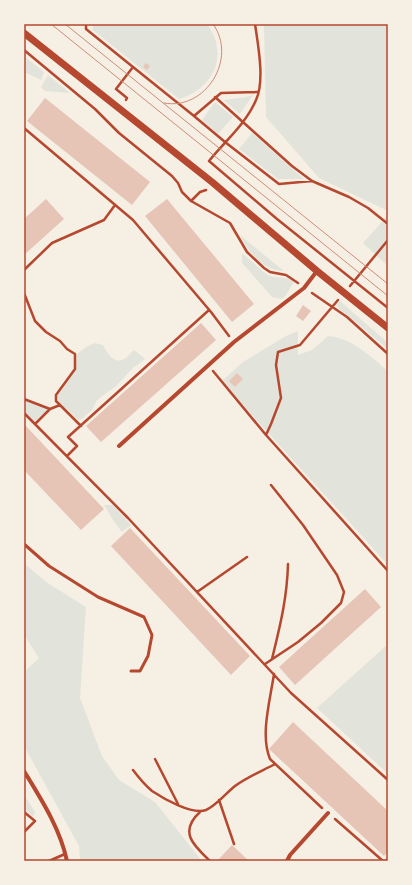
<svg xmlns="http://www.w3.org/2000/svg" width="412" height="885" viewBox="0 0 412 885" font-family="Cabin,sans-serif">
<rect width="100%" height="100%" fill="#f6efe4"/>
<!-- green -->
<path fill="#e2e4dc" d="M93,24H207C230,55 213,89 179,99L93,30Z
M264,24H388V211L319,178L266,117Z
M24,56L44,72L41,80L24,72Z
M48,75L70,93L45,91L41,87Z
M253,95L240,114L223,100L246,97Z
M215,102L233,117L218,134L202,120Z
M252,133L304,179H278L239,149Z
M388,215V266L363,243Z
M241,236L284,271C264,271 251,254 241,238Z
M242,253L267,275L273,277L287,278L294,282L286,295L282,299L272,297L242,263Z
M340,301L388,343V349L336,306Z
M298,331V355L312,350L328,336C352,338 370,356 388,371V565C333,503 276,443 222,381L243,362L286,336Z
M95,343L103,345C108,354 115,367 127,357C130,355 131,352 134,350L145,359L133,368L116,386L97,400L92,410L82,419L78,420L66,408L65,409L58,400L57,397L76,368L77,354L86,347Z
M24,400L48,409L32,424L24,414Z
M104,505H113L131,525L122,532L115,523Z
M24,563L46,582L86,607L80,698L102,756L119,780L155,802L202,861H80L79,846L24,746V672L39,658L24,635Z
M388,644V774L317,708Z
M24,794L35,812L33,817L24,808Z"/>
<!-- building -->
<path fill="#e6c5b7" d="M146,63L150,66L147,70L143,67Z
M45,98L150,182L132,205L27,121Z
M46,199L64,219L24,255V219Z
M167,199L254,304L232,322L145,216Z
M303,305L311,311L303,321L296,316Z
M201,323L216,340L101,442L86,426Z
M237,373L243,379L235,387L229,381Z
M24,424L104,509L81,530L24,470Z
M130,528L250,656L231,675L111,546Z
M365,589L381,607L295,685L279,667Z
M293,722L388,811V852L384,856L269,749Z
M232,845L249,861H217Z"/>
<g fill="none" stroke-linecap="round" stroke-linejoin="round">
<!-- path -->
<path stroke="#b5482f" stroke-width="2.5" d="M86,24V29L133,67L116,89L127,98L126,100
M255,24C258,45 265,81 256,100C246,124 224,142 209,161L277,219L388,308
M24,50L95,109L119,133L172,176L178,183L182,192L191,201L230,223L247,252L264,268L270,272L286,275L298,283
M133,67L194,116
M258,92L221,93L194,116L225,142L279,184L312,181
M215,97L292,166L312,181L349,197L368,208L388,224
M24,128L133,220L211,312L229,336
M191,201L200,192L206,190
M24,270L52,243L104,220L115,205
M350,286L388,240
M24,293L35,321L46,332L60,341L67,349L75,354V369L56,395V401L81,426
M312,293L347,317L388,354
M213,371L266,435L388,571
M24,399L50,409
M24,413L128,518L291,693L388,780
M35,424L50,409L60,405
M266,435L271,424L281,398L276,365L278,352L300,345L338,300
M67,456L77,446L68,437L209,310
M197,592L247,557
M272,659C280,626 287,599 288,564
M265,664L298,642L321,623L341,603L344,592L337,575L303,525L271,485
M274,674C270,701 260,735 270,759L322,808
M155,759L178,804
M133,770C139,778 145,785 152,791C164,799 192,815 206,810C217,805 226,793 235,786C247,777 262,771 275,764
M219,800L234,844
M24,812L35,821L24,832
M200,812C178,832 194,846 210,861
M335,819L383,861
M385,861L388,860"/>
<!-- service -->
<path stroke="#b5482f" stroke-width="3" d="M24,544L49,566L98,597L144,617L152,635L148,656L140,671H131
M49,861L65,854"/>
<!-- minor -->
<path stroke="#b5482f" stroke-width="4" d="M119,446L234,342L304,288L317,271
M24,771C41,799 60,828 67,861
M287,861L290,855L328,813"/>
<!-- tertiary -->
<path stroke="#b5482f" stroke-width="7" d="M24,33L212,182L317,271L388,328"/>
<!-- tram -->
<path stroke="#cf8b77" stroke-width="1" d="M51,24L388,296
M65,24L388,284
M164,103C206,111 238,58 213,24"/>
</g>
<!-- border -->
<rect width="412" height="885" fill="none" stroke="#f6efe4" stroke-width="50"/>
<rect x="25" y="25" width="362" height="835" fill="none" stroke="#b5482f" stroke-width="1.5"/>
</svg>
